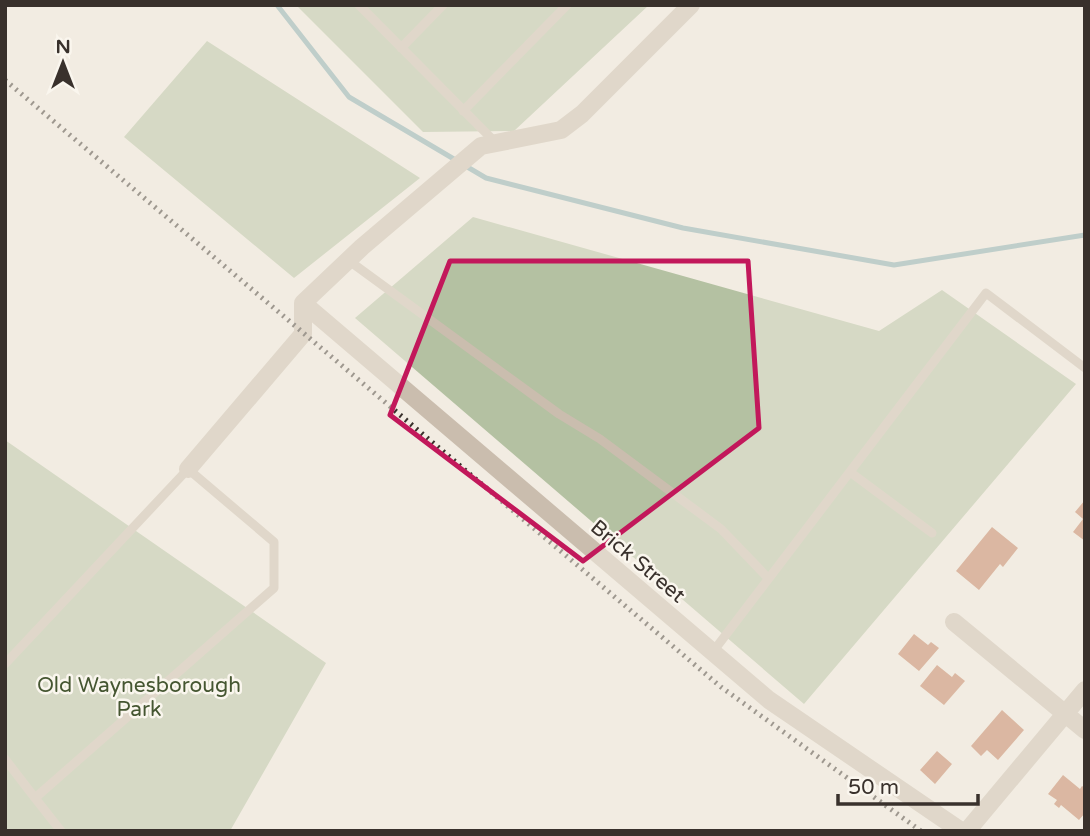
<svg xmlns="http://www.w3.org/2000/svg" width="1090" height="836" viewBox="0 0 1090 836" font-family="'Varela Round',sans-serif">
<rect width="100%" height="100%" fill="#f2ece2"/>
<!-- green -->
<path fill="#b4c1a2" d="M296,5H649L514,131L423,132Z
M207,41L420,178L294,278L124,137Z
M473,217L879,331L942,290L1076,384L804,704L355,318Z
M5,440L326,663L230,831H5Z"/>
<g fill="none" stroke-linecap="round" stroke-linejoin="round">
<!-- stream -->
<path stroke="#82a8ae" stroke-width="5" d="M277,5L349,97L486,178L683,228L894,265L1085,235"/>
</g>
<!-- building -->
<path fill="#be7754" d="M1085,500V541L1073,532L1083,519L1075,512Z
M992,527L1018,548L1003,567L1000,564L979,590L956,571Z
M914,634L928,645L931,642L939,648L919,671L898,654Z
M937,665L952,677L955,673L965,681L944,705L920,686Z
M1002,710L1024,730L998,760L987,750L981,756L971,746Z
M937,751L952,764L935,784L920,770Z
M1063,775L1080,789L1082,786L1085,788V813L1079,820L1061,805L1059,808L1054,804L1057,800L1048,794Z"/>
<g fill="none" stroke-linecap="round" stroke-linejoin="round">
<!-- service -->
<path stroke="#cabdae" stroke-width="9" d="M359,5L496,143
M401,48L443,5
M463,111L567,5
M348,260L559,414L600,439L721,529L768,578
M850,472L932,533
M712,653L986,293L1085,368
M5,664L188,469L274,542V588L35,798L5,759
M35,798L61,831"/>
<!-- minor -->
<path stroke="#cabdae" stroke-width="18" d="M303,303L769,700L961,831
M188,469L303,334V303L362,247L481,146L561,130L582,114L691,5
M954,622L1085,730
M967,831L1085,690"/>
<!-- rail -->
<path stroke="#39312c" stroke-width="5" stroke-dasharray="2 5" stroke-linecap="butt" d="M5,80L721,687L921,831"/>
</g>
<!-- marked area -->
<path d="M0 0H1090V836H0ZM450,261H748L759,428L583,561L390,415Z" fill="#f2ece2" fill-opacity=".55" fill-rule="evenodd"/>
<path fill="none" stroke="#c2185b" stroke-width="5" stroke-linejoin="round" d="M450,261H748L759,428L583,561L390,415Z"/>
<g text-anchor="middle" stroke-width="5" stroke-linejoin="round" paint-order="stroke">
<!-- street labels -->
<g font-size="21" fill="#39312c" stroke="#faf6ee">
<text transform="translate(638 561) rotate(40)" y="7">Brick Street</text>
</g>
<!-- park labels -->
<g font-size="21" fill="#455631" stroke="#faf6ee">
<text x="139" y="692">Old Waynesborough<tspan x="139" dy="24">Park</tspan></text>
</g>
</g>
<!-- border -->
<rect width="1090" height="836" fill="none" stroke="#39312c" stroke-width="14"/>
<!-- north arrow -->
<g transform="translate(63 63)" stroke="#faf6ee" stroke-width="5" paint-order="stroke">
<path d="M0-5L12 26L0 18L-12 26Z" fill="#39312c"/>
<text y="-10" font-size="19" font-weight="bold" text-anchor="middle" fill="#39312c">N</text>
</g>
<!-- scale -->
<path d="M838 794v10h140v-10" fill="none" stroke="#39312c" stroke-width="3.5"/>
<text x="848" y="794" font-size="21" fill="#39312c" stroke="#faf6ee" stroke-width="5" paint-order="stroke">50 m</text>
</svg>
